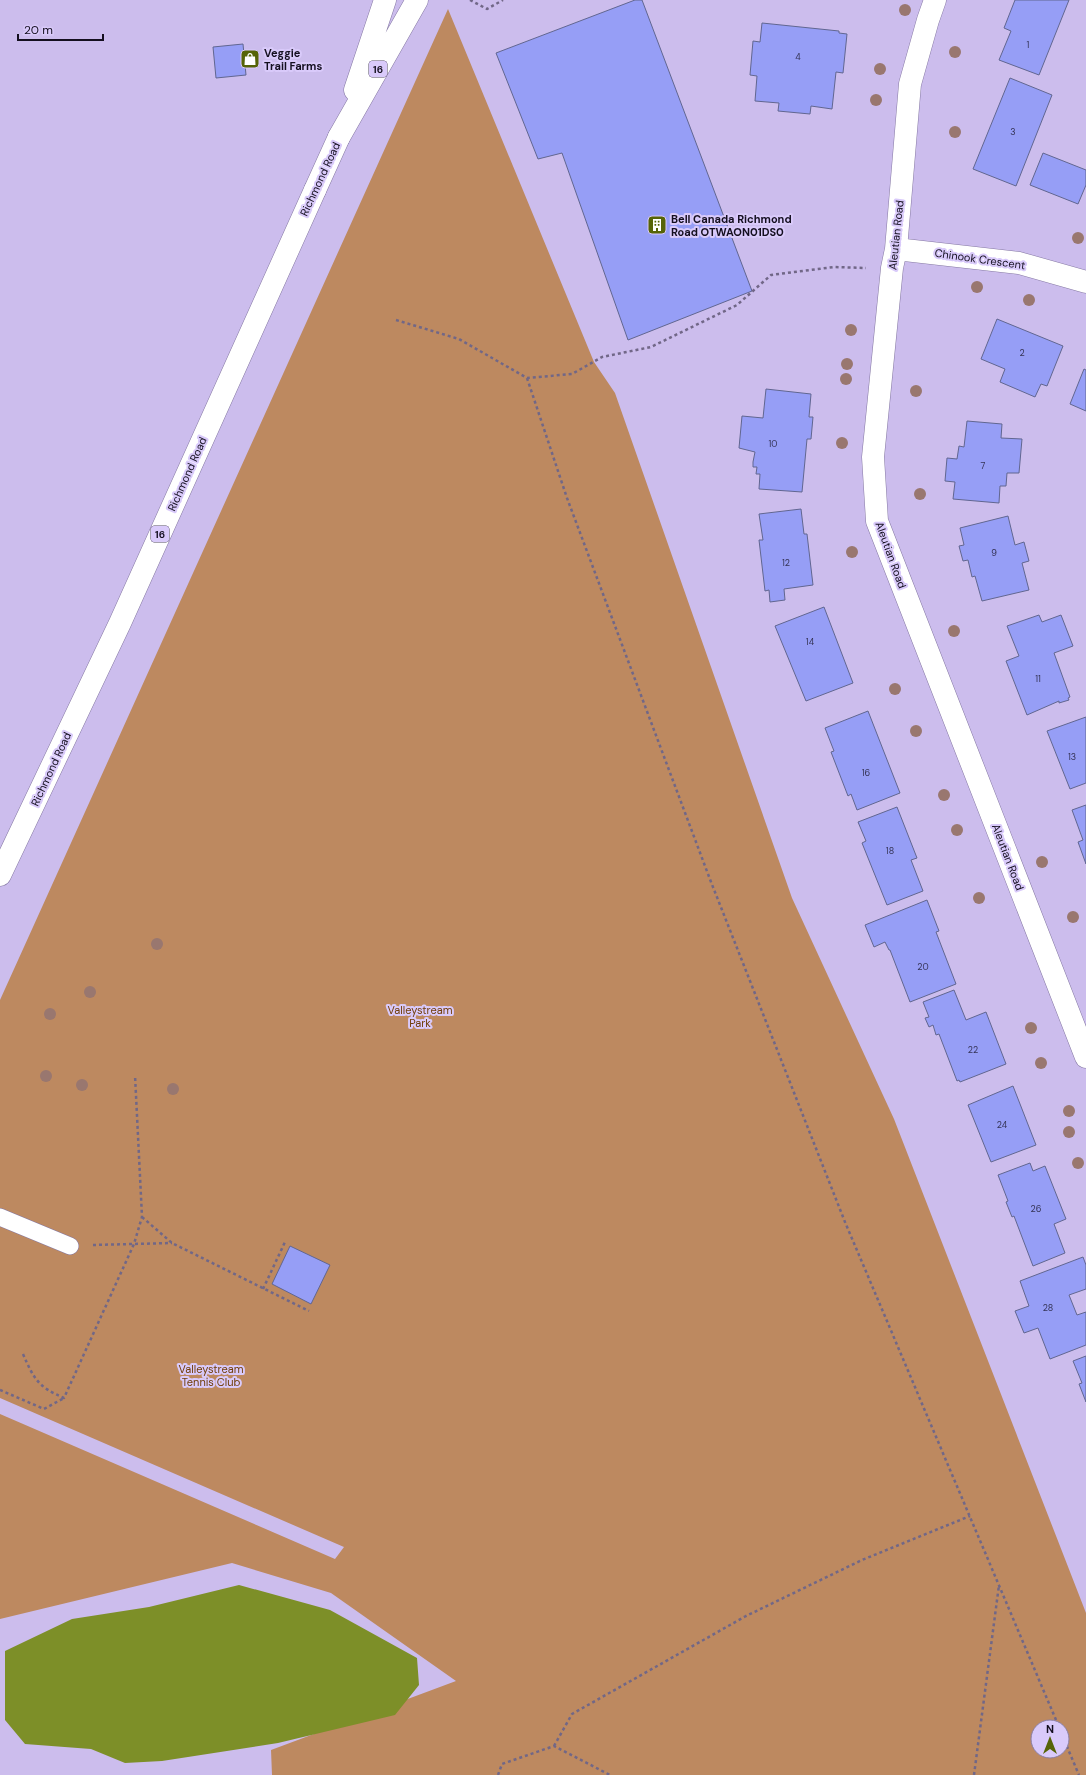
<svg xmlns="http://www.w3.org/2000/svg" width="1086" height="1775" viewBox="0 0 1086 1775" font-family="'DM Sans',sans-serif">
<rect width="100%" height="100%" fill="#ccbded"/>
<!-- green -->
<path fill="#bd8960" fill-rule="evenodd" d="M448,9L594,362L615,393L792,898L894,1119L1086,1613V1775H272L271,1750L456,1681L331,1593L232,1563L0,1619V1414L335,1559L344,1547L0,1398V1000ZM1038,1727H1062V1751H1038Z"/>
<!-- water -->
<path fill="#7d8f28" d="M239,1585L330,1610L417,1658L419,1685L395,1715L278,1743L162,1761L125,1763L91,1749L25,1744L5,1720V1651L72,1619L149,1607Z"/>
<!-- building -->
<path fill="#969ef6" stroke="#616690" d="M635,0H642L752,291L628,340L562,153L538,159L496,53Z
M1015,0H1069L1039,75L999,60L1011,31L1004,28Z
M762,23L839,31V33L847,34L843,73L836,72L832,109L811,106L810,114L778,111L779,103L755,101L757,76L750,75L753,41L760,42Z
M243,44L246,75L216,78L213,47Z
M1010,78L1052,95L1016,186L973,169Z
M1043,153L1086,170V185L1078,204L1030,185Z
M997,319L1063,346L1047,386L1041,384L1035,397L1000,382L1005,369L981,359Z
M1084,369L1086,370V411L1070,404Z
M766,389L811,394L809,417H813L811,439H807L802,492L759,489L760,474H756L757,467H753V462L755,452L739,448L742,416L763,418Z
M967,421L1002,424L1001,438L1022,439L1019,473H1007L1006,486H1000L999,503L953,499L955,482L945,481L947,458L957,459L959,446L964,447Z
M801,509L804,534H807L813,585L784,589L785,600L770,602L769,590L765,591L759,540H763L759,514Z
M1008,516L1015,545L1024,542L1029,561L1022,563L1029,590L982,601L975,576L972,577L968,560L963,561L959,546L964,545L960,528Z
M824,607L853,683L806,701L775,626Z
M1039,615L1042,622L1061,615L1073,646L1054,653L1070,697L1068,698L1069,700L1059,703V701L1027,715L1006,661L1019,656L1007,626Z
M868,711L900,793L857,810L851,794L848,796L831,752L834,751L825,728Z
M1086,717V783L1070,789L1047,731Z
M1086,805V864L1078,842L1083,840L1072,810Z
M897,807L917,858L911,860L923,891L887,905L862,843L866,841L858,822Z
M927,900L939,931L936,932L956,984L910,1002L890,950H889L885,942L874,947L865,925Z
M954,990L966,1020L986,1012L1006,1064L960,1082L959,1080L957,1081L939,1034L936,1035L933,1025L929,1027L925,1018L929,1017L923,1002Z
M1013,1086L1036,1145L991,1162L968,1105Z
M1030,1163L1033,1171L1045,1166L1066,1219L1054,1224L1065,1253L1033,1266L1014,1216L1012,1217L1006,1202L1008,1201L998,1175Z
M290,1246L330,1265L311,1304L272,1284Z
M1083,1257L1086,1265V1289L1069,1295L1077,1315L1086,1312V1345L1050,1359L1038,1328L1024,1333L1015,1311L1029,1306L1020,1281Z
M1086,1356V1402L1079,1384L1082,1383L1073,1361Z"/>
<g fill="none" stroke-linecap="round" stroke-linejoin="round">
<!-- lane casing -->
<g stroke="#8578a3" stroke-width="18">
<path id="lane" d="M0,1217L70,1246"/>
</g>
<!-- street casing -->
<g stroke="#8578a3" stroke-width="23">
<path id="street" d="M935,0L928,20L910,84L896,249L892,268L873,457L877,521L1086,1057
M896,249L1019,263L1086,282"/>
</g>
<!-- secondary casing -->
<g stroke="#8578a3" stroke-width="23">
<path id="secondary" d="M315,190L339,137"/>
</g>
<!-- primary casing -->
<g stroke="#8578a3" stroke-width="23">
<path id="primary" d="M355,90L385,0
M339,137L417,0
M0,875L120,623L315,190"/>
</g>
<!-- path -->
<path stroke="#716787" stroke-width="2.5" stroke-dasharray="3 3" stroke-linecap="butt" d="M470,0L487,9L503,0
M396,320L459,339L527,378L572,374L602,357L651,347L737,305L771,275L834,267L866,268
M527,378L567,498L711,882L845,1222L1059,1727
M142,1217L172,1243L309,1311
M93,1245L172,1243
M263,1289L285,1242
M23,1354C34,1379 38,1387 64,1398L134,1244L142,1217L135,1075
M0,1390L44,1409L64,1398
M1062,1735L1079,1775
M554,1746L572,1714L746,1616L862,1560L970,1516
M498,1775L502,1764L554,1746L610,1775
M974,1775L999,1585"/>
<!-- lane -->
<use href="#lane" stroke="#fff" stroke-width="17"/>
<!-- street -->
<use href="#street" stroke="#fff" stroke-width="22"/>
<!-- secondary -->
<use href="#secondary" stroke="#fff" stroke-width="22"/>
<!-- primary -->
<use href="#primary" stroke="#fff" stroke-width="22"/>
</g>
<!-- trees -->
<g fill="#99776f">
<circle cx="905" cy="10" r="6"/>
<circle cx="955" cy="52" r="6"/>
<circle cx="880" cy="69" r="6"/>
<circle cx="876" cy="100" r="6"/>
<circle cx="955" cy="132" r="6"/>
<circle cx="1078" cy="238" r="6"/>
<circle cx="977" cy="287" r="6"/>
<circle cx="1029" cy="300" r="6"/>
<circle cx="851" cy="330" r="6"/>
<circle cx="847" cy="364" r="6"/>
<circle cx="846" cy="379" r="6"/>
<circle cx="916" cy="391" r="6"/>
<circle cx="842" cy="443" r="6"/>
<circle cx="920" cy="494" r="6"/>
<circle cx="852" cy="552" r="6"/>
<circle cx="954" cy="631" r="6"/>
<circle cx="895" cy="689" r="6"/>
<circle cx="916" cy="731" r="6"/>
<circle cx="944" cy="795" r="6"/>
<circle cx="957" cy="830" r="6"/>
<circle cx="1042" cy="862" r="6"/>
<circle cx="979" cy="898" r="6"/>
<circle cx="1073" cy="917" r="6"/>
<circle cx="157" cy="944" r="6"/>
<circle cx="90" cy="992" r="6"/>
<circle cx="50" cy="1014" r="6"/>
<circle cx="1031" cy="1028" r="6"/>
<circle cx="1041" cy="1063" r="6"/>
<circle cx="46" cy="1076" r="6"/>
<circle cx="82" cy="1085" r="6"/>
<circle cx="173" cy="1089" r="6"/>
<circle cx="1069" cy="1111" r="6"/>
<circle cx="1069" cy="1132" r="6"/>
<circle cx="1078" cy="1163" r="6"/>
</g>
<!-- icons -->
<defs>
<g id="shop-square" transform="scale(1)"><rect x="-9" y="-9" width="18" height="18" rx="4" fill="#566407" stroke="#d9cafa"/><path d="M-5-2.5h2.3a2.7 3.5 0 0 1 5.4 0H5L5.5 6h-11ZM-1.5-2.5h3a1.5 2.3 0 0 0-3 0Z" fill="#fff"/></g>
<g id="building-square" transform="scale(1)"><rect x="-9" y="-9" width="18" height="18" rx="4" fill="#566407" stroke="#d9cafa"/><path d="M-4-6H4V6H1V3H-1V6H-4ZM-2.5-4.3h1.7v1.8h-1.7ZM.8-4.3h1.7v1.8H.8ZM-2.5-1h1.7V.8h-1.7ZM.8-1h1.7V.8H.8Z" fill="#fff"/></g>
</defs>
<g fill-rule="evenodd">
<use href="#shop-square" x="250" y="59"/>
<use href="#building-square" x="657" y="225"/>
</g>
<g text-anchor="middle" stroke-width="4" stroke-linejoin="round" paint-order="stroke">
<!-- number labels -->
<g font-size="9" fill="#343355">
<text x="1028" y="48">1</text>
<text x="798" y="60">4</text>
<text x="1013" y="135">3</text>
<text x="1022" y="356">2</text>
<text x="773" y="447">10</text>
<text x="983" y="469">7</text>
<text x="994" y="556">9</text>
<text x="786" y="566">12</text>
<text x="810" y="645">14</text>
<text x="1038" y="682">11</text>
<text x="1072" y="760">13</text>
<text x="866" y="776">16</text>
<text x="890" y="854">18</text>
<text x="923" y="970">20</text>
<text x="973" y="1053">22</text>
<text x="1002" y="1128">24</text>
<text x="1036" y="1212">26</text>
<text x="1048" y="1311">28</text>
</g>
<!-- shield labels -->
<g fill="#d9cafa" stroke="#4f4761" stroke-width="1">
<rect x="369" y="61" width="18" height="16" rx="3"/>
<rect x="151" y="526" width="18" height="16" rx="3"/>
</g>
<g font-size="10" font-weight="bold" fill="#140f1f">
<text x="378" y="73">16</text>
<text x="160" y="538">16</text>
</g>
<!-- poi labels -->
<g font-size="11" font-weight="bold" fill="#140f1f" stroke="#d9cafa" text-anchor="start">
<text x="264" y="57">Veggie<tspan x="264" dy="13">Trail Farms</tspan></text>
<text x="671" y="223">Bell Canada Richmond<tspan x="671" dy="13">Road OTWAON01DS0</tspan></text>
</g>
<!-- street labels -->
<g font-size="11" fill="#140f1f" stroke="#d9cafa">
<text transform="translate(320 179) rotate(-65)" y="4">Richmond Road</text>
<text transform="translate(896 235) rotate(-84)" y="4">Aleutian Road</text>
<text transform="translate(980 259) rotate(8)" y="4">Chinook Crescent</text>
<text transform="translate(187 474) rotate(-66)" y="4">Richmond Road</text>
<text transform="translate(891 555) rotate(70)" y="4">Aleutian Road</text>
<text transform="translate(51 769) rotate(-65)" y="4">Richmond Road</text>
<text transform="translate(1008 857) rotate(69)" y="4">Aleutian Road</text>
</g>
<!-- park labels -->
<g font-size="11" fill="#703d08" stroke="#d9cafa">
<text x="420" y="1014">Valleystream<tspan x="420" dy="13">Park</tspan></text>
<text x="211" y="1373">Valleystream<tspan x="211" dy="13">Tennis Club</tspan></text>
</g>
</g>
<!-- north arrow -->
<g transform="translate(1050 1739)"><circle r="19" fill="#d9cafa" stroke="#8a7fa2"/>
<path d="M0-3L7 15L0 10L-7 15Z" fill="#566407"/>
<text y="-6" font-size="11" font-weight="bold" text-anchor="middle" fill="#140f1f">N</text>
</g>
<!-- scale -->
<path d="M18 34v6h85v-6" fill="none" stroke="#140f1f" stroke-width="2"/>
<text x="24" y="34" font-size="12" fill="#140f1f" stroke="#d9cafa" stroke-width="3" paint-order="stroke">20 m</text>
</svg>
